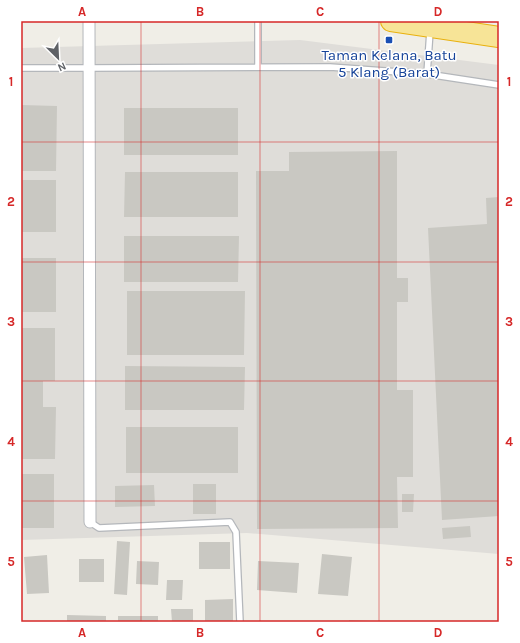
<svg xmlns="http://www.w3.org/2000/svg" width="520" height="643" viewBox="0 0 520 643" font-family="Karla,sans-serif">
<rect width="100%" height="100%" fill="#f0eee7"/>
<!-- industrial -->
<path fill="#dfddd9" d="M300,40L499,65V554L247,533L21,540V48Z"/>
<!-- building -->
<path fill="#c9c8c2" d="M21,105L57,106L56,171H21Z
M124,108H238V155H124Z
M397,151V278H408V302H397V390H413V477H397L398,528L257,529L256,171H289V152Z
M125,172H238V217H124Z
M21,180H56V232H21Z
M499,197V516L442,520L428,228L487,224L486,198Z
M124,236H239L238,282H124Z
M21,258H56V312H21Z
M127,291H245L244,355H127Z
M21,328H55V381H43V407H56L55,459H21Z
M125,366L245,367L244,410H125Z
M126,427H238V473H126Z
M21,474H54V528H21Z
M193,484H216V514H193Z
M154,485L155,506L115,507V486Z
M402,494H414L413,512H402Z
M470,526L471,537L443,539L442,528Z
M117,541L130,542L127,595L114,594Z
M199,542H230V569H199Z
M322,554L352,557L348,596L318,594Z
M47,555L49,593L27,594L24,557Z
M79,559H104V582H79Z
M137,561L159,562L158,585L136,584Z
M258,561L299,563L297,593L257,590Z
M167,580H183L182,600H166Z
M233,599V622H205V600Z
M171,609H193V622H172Z
M67,615L106,616V622H67Z
M118,616H158V622H118Z
M349,620L371,621V622H349Z"/>
<g fill="none" stroke-linecap="round" stroke-linejoin="round">
<!-- lane casing -->
<g stroke="#b4b7bb" stroke-width="8">
<path id="lane" d="M258,67V21
M21,68H89L330,67L427,74L499,85
M427,74L430,31
M90,522L99,528L230,522L236,532L240,622"/>
</g>
<!-- street casing -->
<g stroke="#b4b7bb" stroke-width="13">
<path id="street" d="M89,21L90,522"/>
</g>
<!-- highway casing -->
<g stroke="#e9b10e" stroke-width="22">
<path id="highway" d="M391,21L499,37"/>
</g>
<!-- lane -->
<use href="#lane" stroke="#fff" stroke-width="5.5"/>
<!-- street -->
<use href="#street" stroke="#fff" stroke-width="11"/>
<!-- highway -->
<use href="#highway" stroke="#f7e497" stroke-width="20"/>
</g>
<!-- grid -->
<path fill="none" stroke="#d62828" stroke-width="1" stroke-opacity="0.55" d="M141,21V622M260,21V622M379,21V622M21,142H499M21,262H499M21,381H499M21,501H499"/>
<!-- markers -->
<rect fill="#1a4fb4" stroke="#fff" stroke-width="1.5" x="385" y="36" width="8" height="8" rx="2"/>
<g text-anchor="middle" stroke-width="3" stroke-linejoin="round" paint-order="stroke">
<!-- transit labels -->
<g font-size="15" fill="#164399" stroke="#fff">
<text x="389" y="60">Taman Kelana, Batu<tspan x="389" dy="17">5 Klang (Barat)</tspan></text>
</g>
</g>
<!-- border -->
<rect width="520" height="643" fill="none" stroke="#ffffff" stroke-width="44"/>
<!-- north arrow -->
<g transform="translate(58 58) rotate(156)" stroke="#ffffff" stroke-width="3" paint-order="stroke">
<path d="M0-3L7 15L0 10L-7 15Z" fill="#5f6267"/>
<text y="-6" font-size="11" font-weight="bold" text-anchor="middle" fill="#5f6267">N</text>
</g>
<rect x="22" y="22" width="476" height="599" fill="none" stroke="#d62828" stroke-width="1.5"/>
<g font-size="13" text-anchor="middle" font-weight="bold" fill="#d62828">
<text x="82" y="16">A</text>
<text x="200" y="16">B</text>
<text x="320" y="16">C</text>
<text x="438" y="16">D</text>
<text x="11" y="86">1</text>
<text x="509" y="86">1</text>
<text x="11" y="206">2</text>
<text x="509" y="206">2</text>
<text x="11" y="326">3</text>
<text x="509" y="326">3</text>
<text x="11" y="446">4</text>
<text x="509" y="446">4</text>
<text x="11" y="566">5</text>
<text x="509" y="566">5</text>
<text x="82" y="637">A</text>
<text x="200" y="637">B</text>
<text x="320" y="637">C</text>
<text x="438" y="637">D</text>
</g>
</svg>
